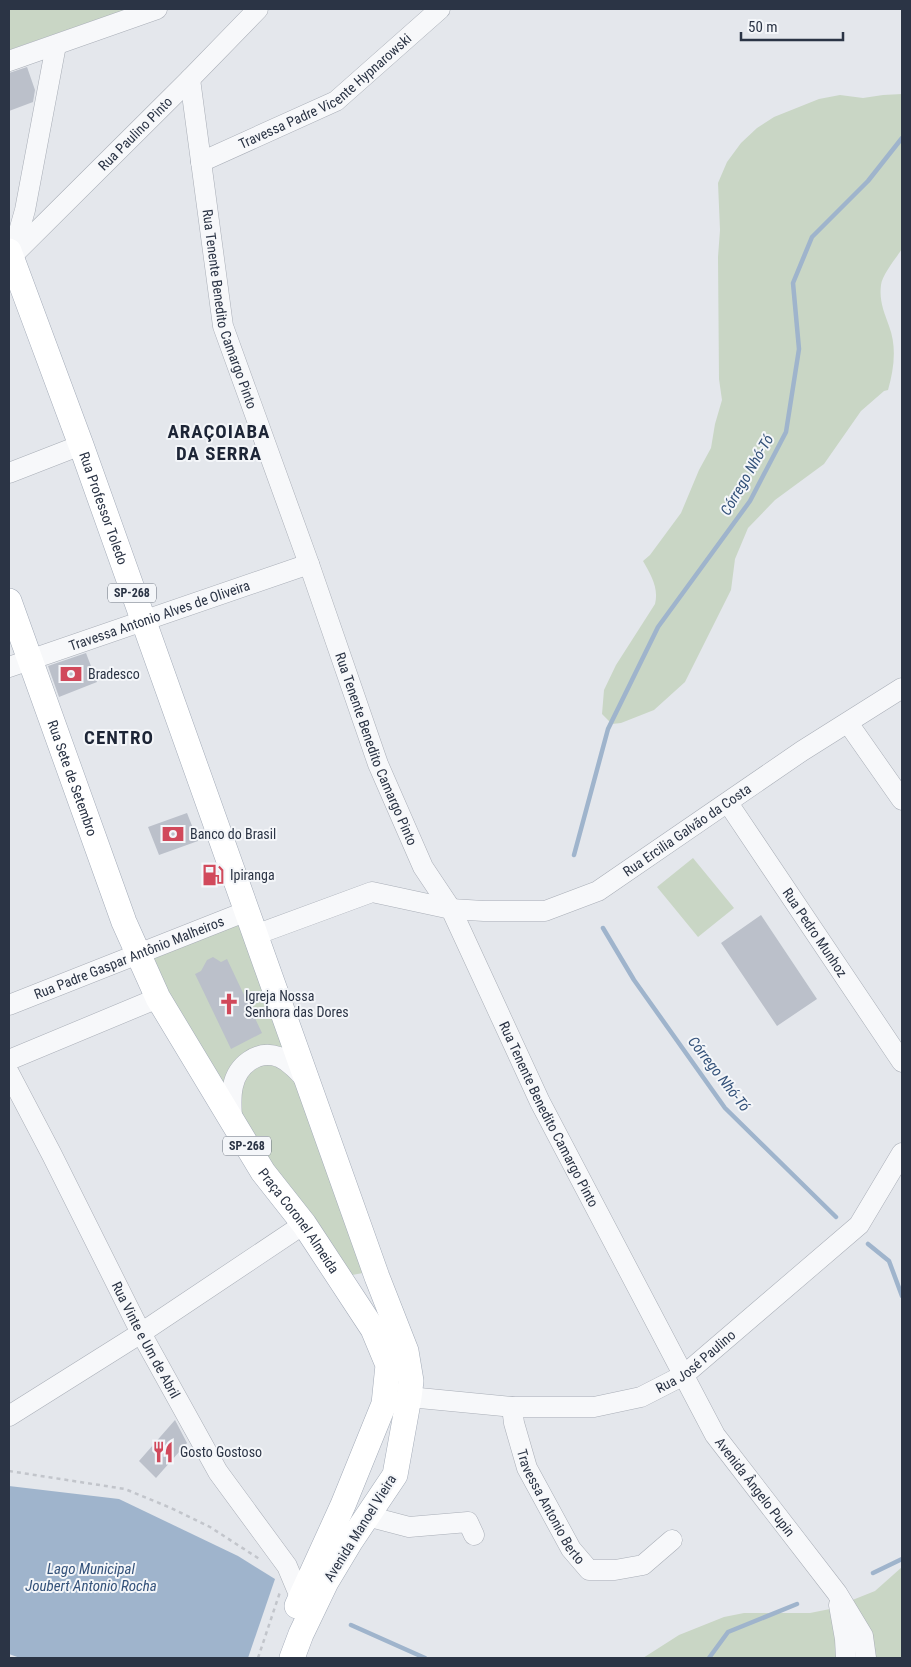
<svg xmlns="http://www.w3.org/2000/svg" width="911" height="1667" viewBox="0 0 911 1667" font-family="'Roboto Condensed',sans-serif">
<rect width="100%" height="100%" fill="#e4e7ec"/>
<!-- green -->
<path fill="#c9d6c5" d="M9,9H127L9,50Z
M902,94V249C896,258 882,275 881,285C879,301 884,312 889,326C897,347 894,369 888,390L884,391L861,411L824,464L775,500L748,528L735,559L731,590L685,682L654,710L621,723L612,724L602,714L604,690L616,665L655,604C659,588 651,575 643,561L650,555L681,513L699,470L711,448L715,424L722,400L719,379L718,257L720,230L718,183L727,162L741,143L757,128L774,117L819,99L840,95L863,98L883,95Z
M693,858L734,908L698,937L657,887Z
M246,915L363,1273L352,1275L346,1272L299,1213L142,955Z
M902,1567V1658H643L679,1635L724,1617L744,1613H810L830,1609L875,1591Z"/>
<!-- water -->
<path fill="#9fb4cc" d="M9,1486L119,1499L238,1556L275,1579L248,1658H20L9,1654Z"/>
<g fill="none" stroke-linecap="round" stroke-linejoin="round">
<!-- stream -->
<path stroke="#9fb4cc" stroke-width="4.5" d="M574,855L608,729L658,627L750,501L786,432L799,349L793,283L812,237L868,181L902,138
M603,928L634,980L725,1108L836,1217
M868,1244L889,1261L902,1296
M873,1573L902,1559
M351,1625L425,1658
M709,1658L728,1632L797,1604"/>
</g>
<!-- building -->
<path fill="#bbc0ca" d="M27,67L35,90L33,102L9,111V73Z
M86,653L97,682L59,697L48,666Z
M187,813L198,841L159,855L148,827Z
M761,915L817,999L777,1026L721,943Z
M213,957L221,962L227,959L262,1033L231,1049L195,974L201,971L207,960Z
M175,1420L187,1443L156,1478L139,1461Z"/>
<g fill="none" stroke-linecap="round" stroke-linejoin="round">
<!-- minor casing -->
<g stroke="#a9aeb7" stroke-width="21">
<g id="minor">
<path d="M9,61L157,9"/>
<path id="s1" d="M190,79L223,326L309,564L378,764L423,867L451,909L540,1102L715,1435L837,1593L863,1636L866,1658"/>
<path id="s2" d="M201,162L336,101L440,9"/>
<path d="M12,256L25,210L56,45"/>
<path id="s3" d="M9,259L190,79L258,9"/>
<path d="M9,473L81,445"/>
<path id="s4" d="M9,667L309,564"/>
<path d="M848,723L902,800"/>
<path id="s5" d="M728,803L902,1062"/>
<path id="s6" d="M255,935L372,892L451,909L484,911H545L598,891L802,751L902,688"/>
<path id="s7" d="M9,1005L247,911"/>
<path d="M9,1060L158,998"/>
<path id="s8" d="M9,1073L52,1155L141,1333L218,1472L287,1566L300,1597"/>
<path d="M232,1122C232,1110 230,1098 233,1086C237,1066 257,1049 279,1057C290,1062 298,1071 306,1080"/>
<path id="s9" d="M409,1397L512,1407H594L641,1397L684,1375L859,1225L902,1153"/>
<path id="s10" d="M512,1407L514,1423L527,1468L571,1549L589,1570H615L643,1565L672,1540"/>
<path d="M9,1416L141,1333L304,1224"/>
<path d="M367,1516L409,1527L468,1522L474,1535"/>
<path d="M839,1605L845,1639L846,1658"/>
</g>
</g>
<!-- major casing -->
<g stroke="#a3abb8" stroke-width="26">
<g id="major">
<path id="s11" d="M9,251L81,445L377,1277L406,1351L411,1381L409,1397L395,1475L350,1542L326,1582L301,1634L292,1658"/>
<path id="s12" d="M9,601L124,922L158,998L263,1172L304,1224L373,1329L388,1365L384,1404L343,1505L297,1606"/>
</g>
</g>
<!-- path -->
<path stroke="#c2c5cb" stroke-width="2.5" stroke-dasharray="4 4" stroke-linecap="butt" d="M9,1471L125,1489L171,1508L210,1527L261,1560
M258,1658L280,1592"/>
<!-- minor -->
<use href="#minor" stroke="#f7f8fa" stroke-width="20"/>
<!-- major -->
<use href="#major" stroke="#fff" stroke-width="25"/>
</g>
<!-- icons -->
<defs>
<g id="bank-bare" transform="scale(1.725)"><path d="M-6-4H6V4H-6ZM0-2.3a2.3 2.3 0 1 0 0 4.6a2.3 2.3 0 1 0 0-4.6Z" fill="#d1495b" stroke="#f4f6f9" stroke-width="2.5" paint-order="stroke"/></g>
<g id="fuel-bare" transform="scale(1.725)"><path d="M-5.5-6h7V0h2V4h1.3V-2.5L3-4.5l.8-.8L6-3V5H2.5V1h-1V6h-7ZM-4.2-4.7v3.2H.2V-4.7Z" fill="#d1495b" stroke="#f4f6f9" stroke-width="2.5" paint-order="stroke"/></g>
<g id="church-bare" transform="scale(1.725)"><path d="M-1.2-6h2.4v3.5h3.3v2.4h-3.3V6h-2.4V-.1h-3.3v-2.4h3.3Z" fill="#d1495b" stroke="#f4f6f9" stroke-width="2.5" paint-order="stroke"/></g>
<g id="restaurant-bare" transform="scale(1.725)"><path d="M-5-6h1v4h1v-4h1v4h1v-4h1v5L-1.5 .5V6h-2V.5L-5-1ZM5-6V6H3V1.5H1.5Q1.5-4 5-6Z" fill="#d1495b" stroke="#f4f6f9" stroke-width="2.5" paint-order="stroke"/></g>
</defs>
<g fill-rule="evenodd">
<use href="#bank-bare" x="71" y="674"/>
<use href="#bank-bare" x="173" y="834"/>
<use href="#fuel-bare" x="213" y="875"/>
<use href="#church-bare" x="229" y="1004"/>
<use href="#restaurant-bare" x="163" y="1452"/>
</g>
<g text-anchor="middle" stroke-width="4" stroke-linejoin="round" paint-order="stroke">
<!-- shield labels -->
<g fill="#f4f6f9" stroke="#676e7b" stroke-width="1">
<rect x="108" y="583.5" width="48" height="19" rx="4"/>
<rect x="223" y="1136.5" width="48" height="19" rx="4"/>
</g>
<g font-size="12" font-weight="bold" fill="#2b3445">
<text x="132" y="597">SP-268</text>
<text x="247" y="1150">SP-268</text>
</g>
<!-- street labels -->
<g font-size="14" fill="#2b3445" stroke="#f4f6f9">
<text dy="5" stroke="none"><textPath href="#s2" startOffset="144">Travessa Padre Vicente Hypnarowski</textPath></text>
<text dy="5" stroke="none"><textPath href="#s3" startOffset="178">Rua Paulino Pinto</textPath></text>
<text dy="5" stroke="none"><textPath href="#s1" startOffset="234">Rua Tenente Benedito Camargo Pinto</textPath></text>
<text dy="5" stroke="none"><textPath href="#s11" startOffset="274">Rua Professor Toledo</textPath></text>
<text dy="5" stroke="none"><textPath href="#s4" startOffset="159">Travessa Antonio Alves de Oliveira</textPath></text>
<text dy="5" stroke="none"><textPath href="#s1" startOffset="699">Rua Tenente Benedito Camargo Pinto</textPath></text>
<text dy="5" stroke="none"><textPath href="#s12" startOffset="188">Rua Sete de Setembro</textPath></text>
<text dy="5" stroke="none"><textPath href="#s6" startOffset="464">Rua Ercilia Galvão da Costa</textPath></text>
<text dy="5" stroke="none"><textPath href="#s5" startOffset="156">Rua Pedro Munhoz</textPath></text>
<text dy="5" stroke="none"><textPath href="#s7" startOffset="129">Rua Padre Gaspar Antônio Malheiros</textPath></text>
<text dy="5" stroke="none"><textPath href="#s1" startOffset="1104">Rua Tenente Benedito Camargo Pinto</textPath></text>
<text dy="5" stroke="none"><textPath href="#s12" startOffset="688">Praça Coronel Almeida</textPath></text>
<text dy="5" stroke="none"><textPath href="#s8" startOffset="300">Rua Vinte e Um de Abril</textPath></text>
<text dy="5" stroke="none"><textPath href="#s9" startOffset="299">Rua José Paulino</textPath></text>
<text dy="5" stroke="none"><textPath href="#s1" startOffset="1531">Avenida Ângelo Pupin</textPath></text>
<text dy="5" stroke="none"><textPath href="#s10" startOffset="108">Travessa Antonio Berto</textPath></text>
<text transform="translate(360 1528) rotate(-58)" y="5">Avenida Manoel Vieira</text>
</g>
<!-- poi labels -->
<g font-size="14" fill="#2b3445" stroke="#f4f6f9" text-anchor="start">
<text x="88" y="679">Bradesco</text>
<text x="190" y="839">Banco do Brasil</text>
<text x="230" y="880">Ipiranga</text>
<text x="245" y="1001">Igreja Nossa<tspan x="245" dy="16">Senhora das Dores</tspan></text>
<text x="180" y="1457">Gosto Gostoso</text>
</g>
<!-- water labels -->
<g font-size="15" font-style="italic" fill="#34527a" stroke="#f4f6f9">
<text transform="translate(747 475) rotate(-60)" y="5">Córrego Nhó-Tó</text>
<text transform="translate(719 1074) rotate(52)" y="5">Córrego Nhó-Tó</text>
<text x="91" y="1574">Lago Municipal<tspan x="91" dy="17">Joubert Antonio Rocha</tspan></text>
</g>
<!-- district labels -->
<g font-size="19" font-weight="bold" letter-spacing="1" fill="#1d2536" stroke="#f4f6f9">
<text x="219" y="438">ARAÇOIABA<tspan x="219" dy="22">DA SERRA</tspan></text>
<text x="119" y="744">CENTRO</text>
</g>
</g>
<!-- border -->
<rect width="911" height="1667" fill="none" stroke="#2b3445" stroke-width="20"/>
<!-- scale -->
<path d="M741 32v8h102v-8" fill="none" stroke="#2b3445" stroke-width="2.5"/>
<text x="748" y="32" font-size="15" fill="#2b3445" stroke="#f4f6f9" stroke-width="4" paint-order="stroke">50 m</text>
</svg>
